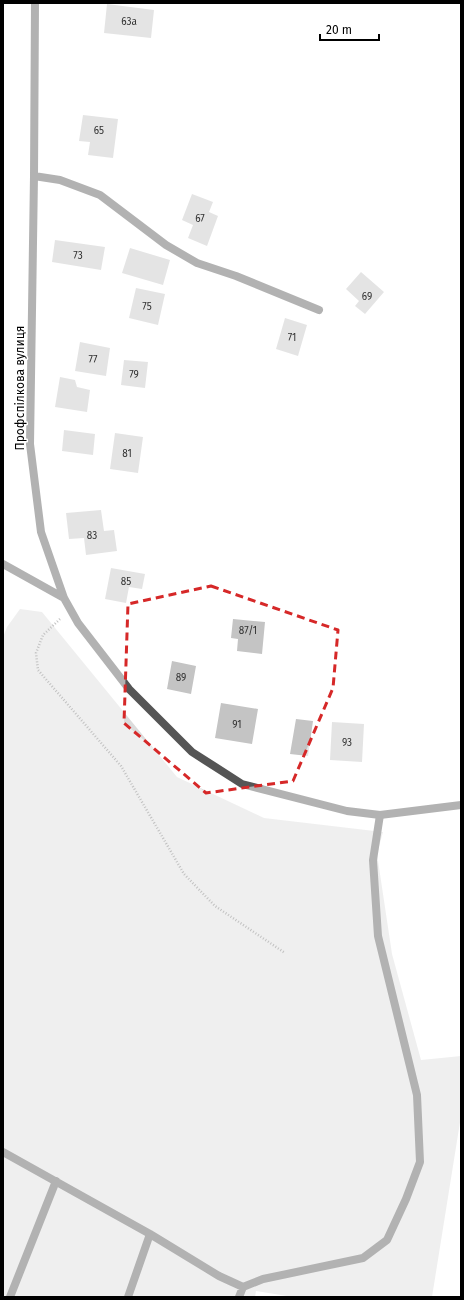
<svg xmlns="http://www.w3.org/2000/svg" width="464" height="1300" viewBox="0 0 464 1300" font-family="'Fira Sans',sans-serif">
<rect width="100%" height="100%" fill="#fff"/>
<!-- green -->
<path fill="#dcdcdc" d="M20,609L42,612L177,777L264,818L383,832L377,854L392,954L421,1060L461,1056V1116L432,1297H293L256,1291L255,1297H3V637L7,627Z"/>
<!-- building -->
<path fill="#c4c4c4" d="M107,4L154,10L151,38L104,33Z
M83,115L118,119L113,158L88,155L90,142L79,141Z
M192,194L213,202L209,212L218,216L207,246L188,238L193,225L182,220Z
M55,240L105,247L101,270L52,262Z
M130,248L170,260L163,285L122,273Z
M361,272L384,292L365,314L355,306L359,301L346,289Z
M136,288L165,294L158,325L129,318Z
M285,318L307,325L298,356L276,349Z
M80,342L110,348L106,376L75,371Z
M124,360L148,362L145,388L121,385Z
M60,377L75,380L77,387L90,390L87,412L55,407Z
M64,430L95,434L93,455L62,451Z
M115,433L143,437L138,473L110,469Z
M101,510L104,531L114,530L117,551L86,555L84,538L69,539L66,513Z
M111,568L145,574L142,589L129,587L126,603L105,599Z
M233,619L265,622L262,654L237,651L238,639L231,638Z
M172,661L196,666L191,694L167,689Z
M221,703L258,709L252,744L215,738Z
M296,719L313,721L308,756L290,754Z
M332,722L364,724L362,762L330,760Z"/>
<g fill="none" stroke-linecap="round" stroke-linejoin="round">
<!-- path -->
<path stroke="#777" stroke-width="2.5" stroke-dasharray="1 2" stroke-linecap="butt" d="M60,619L43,635L36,653L38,670L121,766L184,874L215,906L285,953"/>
<!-- lane -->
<path stroke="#555" stroke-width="8" d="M3,1152L150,1234L219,1276L243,1287L263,1279L363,1258L387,1240L406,1199L420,1162L417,1095L378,936L373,860L380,815
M10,1297L56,1181
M128,1297L150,1234
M239,1297L243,1287"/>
<!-- street -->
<path stroke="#555" stroke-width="8" d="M35,3L34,176L30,444L41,532L64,598L78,623L129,689L192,752L242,784L347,811L380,815L461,805
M34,176L60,180L100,195L166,245L197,263L236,276L319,310
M3,564L64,598"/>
</g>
<!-- marked area -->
<path d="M0 0H464V1300H0ZM211,586L338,630L333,688L293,781L206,793L124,723L128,604Z" fill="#fff" fill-opacity=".55" fill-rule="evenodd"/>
<path fill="none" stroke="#d62828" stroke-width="3" stroke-dasharray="8 5" stroke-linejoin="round" d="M211,586L338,630L333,688L293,781L206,793L124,723L128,604Z"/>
<g text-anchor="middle" stroke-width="3" stroke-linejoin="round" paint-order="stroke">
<!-- number labels -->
<g font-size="10" fill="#313131">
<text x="129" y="25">63а</text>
<text x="99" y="134">65</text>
<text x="200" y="222">67</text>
<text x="78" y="259">73</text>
<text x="367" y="300">69</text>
<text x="147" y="310">75</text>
<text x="292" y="341">71</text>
<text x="93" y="363">77</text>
<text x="134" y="378">79</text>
<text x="127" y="457">81</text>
<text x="92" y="539">83</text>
<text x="126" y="585">85</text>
<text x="248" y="634">87/1</text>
<text x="181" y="681">89</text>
<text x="237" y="728">91</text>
<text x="347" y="746">93</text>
</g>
<!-- street labels -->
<g font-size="12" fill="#000" stroke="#fff">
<text transform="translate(20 388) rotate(-90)" y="4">Профспілкова вулиця</text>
</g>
</g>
<!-- border -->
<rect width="464" height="1300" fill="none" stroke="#000000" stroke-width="8"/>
<!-- scale -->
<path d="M320 34v6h59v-6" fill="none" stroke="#000000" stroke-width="2"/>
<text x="326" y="34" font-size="12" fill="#000000" stroke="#ffffff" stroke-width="3" paint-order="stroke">20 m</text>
</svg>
